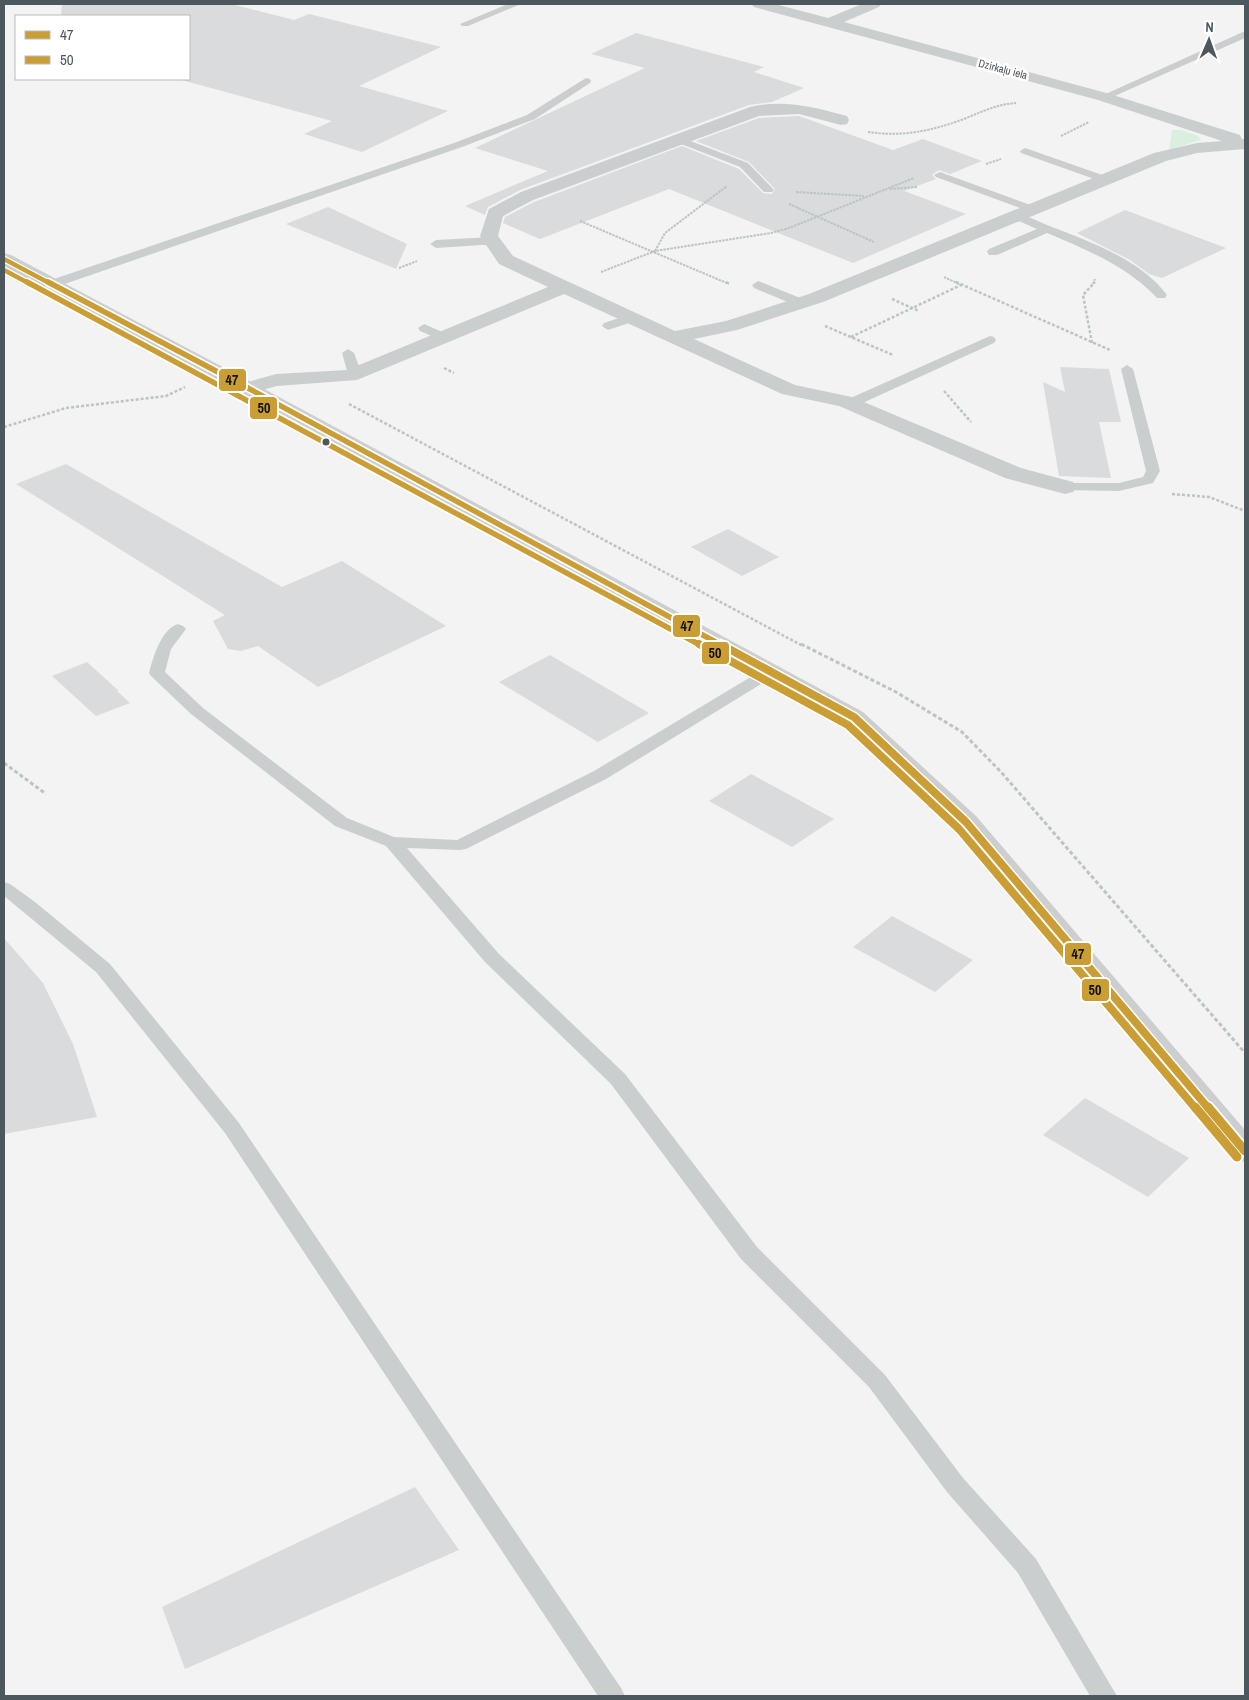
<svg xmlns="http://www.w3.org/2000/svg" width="1249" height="1700" viewBox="0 0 1249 1700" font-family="'Archivo Narrow',sans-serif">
<rect width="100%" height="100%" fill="#f3f3f3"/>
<!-- green -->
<path fill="#dbefe0" d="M1172,130H1181L1198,136L1201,140L1169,150Z"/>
<!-- building -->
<path fill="#d9dbdc" d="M62,4H231L294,20L309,14L441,47L359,86L448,111L362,152L304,134L332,121L178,79H189V16H61Z
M636,33L764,67L754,72L804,88L772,102L749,105L520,190L488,207L485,215L465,206L548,171L475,148L645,68L591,54Z
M799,116L893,150L923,139L982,161L950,174L939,170L932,175L936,179L904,191L966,214L853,263L669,189L540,239L503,223L505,217L534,202L682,146L739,169L763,193L772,194L775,189L749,162L696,141L759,118Z
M328,207L407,244L396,269L286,224Z
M1125,210L1226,248L1162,278L1149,274L1130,260L1077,233Z
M1060,367L1109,369L1121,422H1099L1111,478L1059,476L1043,382L1065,392Z
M66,464L282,587L342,561L446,626L318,687L258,646L241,651L228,649L213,621L225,615L16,484Z
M728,529L779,557L742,576L691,547Z
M550,655L649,713L598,742L499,682Z
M87,662L119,691H117L130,703L96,716L52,676Z
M751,774L834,819L792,847L709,801Z
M892,916L973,960L935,992L853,947Z
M4,938L43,983L73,1044L97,1117L4,1134Z
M1085,1098L1189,1158L1148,1197L1043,1135Z
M415,1487L459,1550L185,1669L162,1607Z"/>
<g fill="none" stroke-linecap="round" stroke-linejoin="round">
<!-- path-far2 -->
<path stroke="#bbc5c1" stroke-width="2" stroke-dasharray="2.5 1" stroke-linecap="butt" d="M868,132C903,137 931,131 964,119C981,112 998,104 1016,103
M1061,136L1089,122
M986,164L1001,159
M890,189L918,187
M796,192L864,196
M789,204L874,242
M580,221L729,284
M655,251L665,233L727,186
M399,268L417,261
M601,272L655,251L771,233L789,228L914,178
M944,277L959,284
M1093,284L1095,279"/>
<!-- path-far1 -->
<path stroke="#bbc5c1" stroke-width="2.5" stroke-dasharray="3 2" stroke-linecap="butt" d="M726,282L730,284
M956,282L1110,350
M892,299L919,311
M825,326L893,355
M851,337L961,285
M1092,343L1083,295L1095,282
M444,368L454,373
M944,391L971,422
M349,404L803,646
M4,427L66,408L166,396L185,387
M1172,494L1209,497L1245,511"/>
<!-- path -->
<path stroke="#bbc5c1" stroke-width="3" stroke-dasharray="4 2.5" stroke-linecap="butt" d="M801,644L896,692L962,732L1001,772L1245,1053
M4,763L46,794"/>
<!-- lane -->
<path fill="#cbcecf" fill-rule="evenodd" d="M508,4H521L468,26H462L460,24Z
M1245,31V38L1108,99L1104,100L1099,97Z
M586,78L590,79L591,81L590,83L535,119L462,147L56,287L52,288L46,284L48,281L454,143L527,115Z
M680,137L748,163L774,190L772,192H764L740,167L676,142L675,140L676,138Z
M1025,148L1108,177L1110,179L1104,182L1100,181L1021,153L1020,151Z
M940,172L1036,207L1038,209L1036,211H1028L936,177L934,175Z
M1016,213C1028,216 1040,222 1052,227C1091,242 1141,260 1167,295L1165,298H1157C1127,266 1087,250 1047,233L997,255H989L987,252L989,249L1037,229L1012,218L1010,216Z
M493,237L499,241L497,244L436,248L430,244L436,240Z
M758,281L805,300L807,303L805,306H797L754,288L752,285Z
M631,314L637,318L635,321L608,330L602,326L604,323Z
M424,324L449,335L451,338L445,342L420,331L418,328Z
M990,336L994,337L996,340L994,343L856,406L851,407L844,403L846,400Z
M348,349L354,353L362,374L360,377H350L348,374L342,353Z
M1127,365L1133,369L1160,471L1153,483L1119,491L1060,490L1058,487L1060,484L1065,483H1119L1143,477L1146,471L1121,369Z
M178,624L183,626L186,629L171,649L165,672L203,708L347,818L394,837L457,840L594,771L764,669H776L778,672L776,675L606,779L466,849L460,850L407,848L499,954L625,1074L757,1247L885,1375L963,1478L1036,1559L1117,1696H1090L1018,1573L947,1492L869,1387L741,1259L611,1084L485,962L386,846L335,826L191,714L151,676L149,673C153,658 161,629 178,624Z
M4,882L10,884L35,902L110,964L239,1123L621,1688L625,1696H598L225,1133L96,972L4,896Z"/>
<!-- street -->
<path fill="#cbcecf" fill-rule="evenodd" d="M751,4H775L828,18L862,4H881L879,7L844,22L1110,94L1240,135L1242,139H1245V149L1197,153L1166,161L823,302L737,330L694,339L795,385L852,397L1021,468L1073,482L1076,487L1073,492L1065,494L1005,478L839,406L782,394L564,294L357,380L277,386L248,394L241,392L238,388L241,384L276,374L347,370L548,287L499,264L480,236L489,209L521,192L750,107C784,99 814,107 847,116L849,120L847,124L841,125L799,114L759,116L533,200L503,216L498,236L513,256L675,331L726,321L809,294L1154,153L1197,143L1222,141L1098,100L754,7Z"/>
<!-- secondary -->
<path fill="#ccced0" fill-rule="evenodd" d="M4,253L11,255L255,384L863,712L976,816L1245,1130V1162L1234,1159L956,828L845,722L241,392L4,266Z"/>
<!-- bus-1-far3 casing -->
<g stroke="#fff" stroke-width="7">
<path id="bus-1-far3" d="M4,259L51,284"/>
</g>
<!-- bus-1-far2 casing -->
<g stroke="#fff" stroke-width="9">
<path id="bus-1-far2" d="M48,282L248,388L723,646"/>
</g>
<!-- bus-1-far1 casing -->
<g stroke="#fff" stroke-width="11">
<path id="bus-1-far1" d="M720,644L854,717L966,822L1209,1109"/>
</g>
<!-- bus-1 casing -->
<g stroke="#fff" stroke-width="13">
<path id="bus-1" d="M1208,1107L1245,1151"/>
</g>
<!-- bus-2-far3 casing -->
<g stroke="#fff" stroke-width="7">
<path id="bus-2-far3" d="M4,270L30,284"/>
</g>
<!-- bus-2-far2 casing -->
<g stroke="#fff" stroke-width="9">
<path id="bus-2-far2" d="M27,282L702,646"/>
</g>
<!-- bus-2-far1 casing -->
<g stroke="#fff" stroke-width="11">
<path id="bus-2-far1" d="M699,644L848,725L959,829L1196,1109"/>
</g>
<!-- bus-2 casing -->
<g stroke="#fff" stroke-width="13">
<path id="bus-2" d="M1195,1107L1237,1157"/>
</g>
<!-- bus-1-far3 -->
<use href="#bus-1-far3" stroke="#ca9d35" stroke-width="4.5"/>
<!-- bus-1-far2 -->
<use href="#bus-1-far2" stroke="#ca9d35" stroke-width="5.5"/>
<!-- bus-1-far1 -->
<use href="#bus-1-far1" stroke="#ca9d35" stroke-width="8"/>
<!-- bus-1 -->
<use href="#bus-1" stroke="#ca9d35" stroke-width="9"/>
<!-- bus-2-far3 -->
<use href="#bus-2-far3" stroke="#ca9d35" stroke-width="4.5"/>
<!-- bus-2-far2 -->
<use href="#bus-2-far2" stroke="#ca9d35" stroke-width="5.5"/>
<!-- bus-2-far1 -->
<use href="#bus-2-far1" stroke="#ca9d35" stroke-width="8"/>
<!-- bus-2 -->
<use href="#bus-2" stroke="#ca9d35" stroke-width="9"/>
</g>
<!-- markers -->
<circle fill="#4c575e" stroke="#fff" stroke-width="2" cx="326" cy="442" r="4.5"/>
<g text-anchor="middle" stroke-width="5" stroke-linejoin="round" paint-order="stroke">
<!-- far-street labels -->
<g font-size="11" fill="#4c575e" stroke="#fff">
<text transform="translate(1003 69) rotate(15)" y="4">Dzirkaļu iela</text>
</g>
</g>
<g stroke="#fff" stroke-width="2">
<rect x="218" y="368" width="29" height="24" rx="5" fill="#ca9d35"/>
<rect x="249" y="396" width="29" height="24" rx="5" fill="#ca9d35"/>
<rect x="672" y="614" width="29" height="24" rx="5" fill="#ca9d35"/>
<rect x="701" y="641" width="29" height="24" rx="5" fill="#ca9d35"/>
<rect x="1064" y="942" width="28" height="24" rx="5" fill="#ca9d35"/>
<rect x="1081" y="978" width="29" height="24" rx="5" fill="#ca9d35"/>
</g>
<g font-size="14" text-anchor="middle" font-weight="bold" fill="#111">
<text x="232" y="385">47</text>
<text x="264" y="413">50</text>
<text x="687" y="631">47</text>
<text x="715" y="658">50</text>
<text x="1078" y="959">47</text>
<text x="1095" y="995">50</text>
</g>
<!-- border -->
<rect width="1249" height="1700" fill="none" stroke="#4c575e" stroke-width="10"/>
<!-- legend -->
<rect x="15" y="15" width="175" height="65" fill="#ffffff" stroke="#b7bcbf"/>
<rect x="25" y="31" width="25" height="8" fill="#ca9d35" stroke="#b7bcbf"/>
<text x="60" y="40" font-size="15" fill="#4c575e">47</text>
<rect x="25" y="56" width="25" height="8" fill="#ca9d35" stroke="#b7bcbf"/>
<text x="60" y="65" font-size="15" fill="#4c575e">50</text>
<!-- north arrow -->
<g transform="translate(1209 40) rotate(2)" stroke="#ffffff" stroke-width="4" paint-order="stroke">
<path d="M0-4L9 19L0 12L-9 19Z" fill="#4c575e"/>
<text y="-8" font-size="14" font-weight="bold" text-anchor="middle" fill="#4c575e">N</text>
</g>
</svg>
